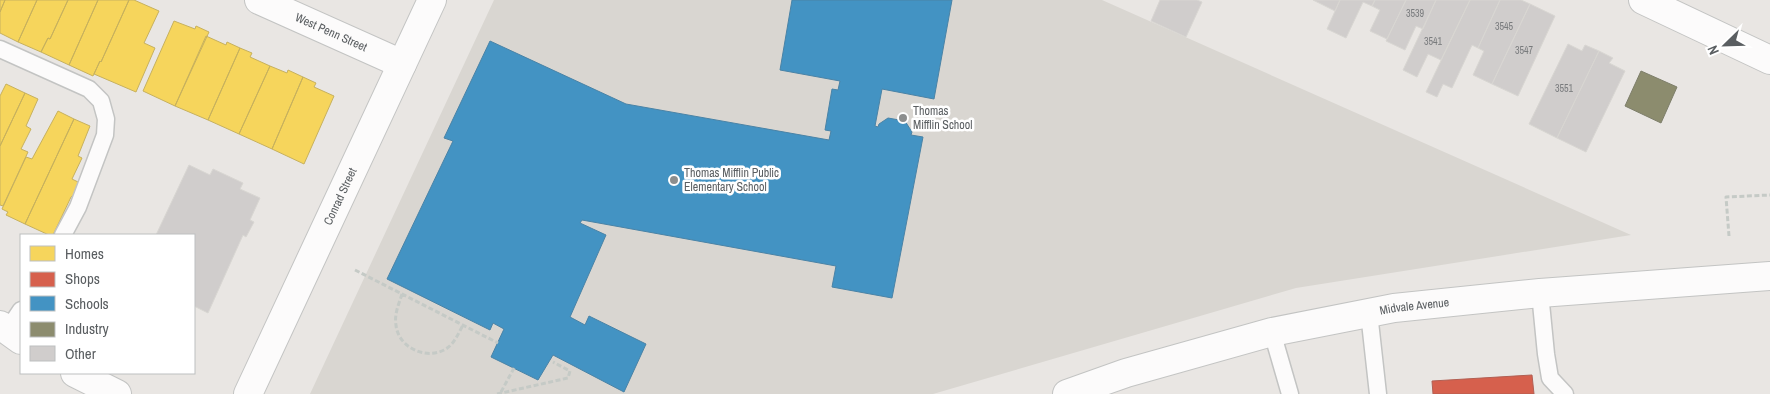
<svg xmlns="http://www.w3.org/2000/svg" width="1770" height="394" viewBox="0 0 1770 394" font-family="'Archivo Narrow',sans-serif">
<rect width="100%" height="100%" fill="#e9e6e3"/>
<!-- education -->
<path fill="#d9d6d1" d="M494,0H1102L1631,235L1296,288L933,394H310Z"/>
<!-- homes -->
<path fill="#f6d55c" stroke="#c7b15e" d="M0,0H5L0,12Z
M5,0H37L18,42L0,33V12Z
M37,0H68L50,39L48,38L41,52L18,42Z
M68,0H98L69,65L41,52L48,38L50,39Z
M98,0H129L101,62L100,61L93,76L69,65Z
M129,0H134L159,11L144,43L155,48L136,92L94,74L100,61L101,62Z
M174,21L195,29L196,26L209,32L175,106L143,91Z
M206,36L226,45L227,42L240,48L208,120L175,106Z
M240,48L252,53L250,57L270,66L239,134L208,120Z
M270,66L287,73L288,70L303,77L272,149L239,134Z
M303,77L316,83L314,87L334,96L304,164L272,149Z
M6,84L25,93L0,146V96Z
M25,93L38,99L26,126L31,129L21,149L28,152L3,206L0,205V146Z
M58,111L74,119L25,224L6,215L8,212L2,209L26,157L32,159Z
M74,119L90,126L78,156L82,158L72,179L78,182L77,189L74,195L71,197L53,235H49L25,224Z"/>
<!-- shops -->
<path fill="#d6604d" stroke="#b15f53" d="M1532,375L1534,394H1433L1432,381Z"/>
<!-- schools -->
<path fill="#4393c3" stroke="#4a83a6" d="M792,0H952L934,99L882,89L875,126L878,127L879,124L888,118L905,121L912,132L911,135L923,137L892,298L832,287L836,266L582,220L580,223L606,235L570,317L585,325L589,316L646,344L624,392L553,355L538,380L491,357L504,329L493,323L490,330L387,279L453,141L444,138L490,41L626,104L829,140L831,131L825,130L832,89L838,90L840,81L780,70Z"/>
<!-- industry -->
<path fill="#8c8c6e" stroke="#7d7e6a" d="M1641,71L1677,87L1661,123L1625,106Z"/>
<!-- building -->
<path fill="#d0cdcc" stroke="#d8d6d2" d="M1160,0H1197L1202,2L1186,37L1151,21Z
M1313,0H1340L1335,11Z
M1340,0H1375L1372,6L1363,2L1346,38L1327,29Z
M1375,0H1406L1387,39L1370,31L1380,10L1372,6Z
M1406,0H1436L1423,29L1416,26L1405,50L1386,41Z
M1436,0H1470L1441,60L1428,54L1417,77L1403,70Z
M1470,0H1500L1478,48L1472,45L1452,88L1443,84L1437,97L1426,92Z
M1500,0H1521L1530,4L1492,84L1473,75L1484,51L1478,48Z
M1530,4L1555,16L1518,96L1492,84Z
M1568,44L1582,51L1585,45L1599,51L1557,138L1529,124Z
M1599,51L1613,58L1609,63L1625,71L1586,152L1557,138Z
M189,165L210,175L213,169L243,183L240,189L260,198L250,220L254,222L246,237L243,235L208,313L194,306V235H156Z"/>
<g fill="none" stroke-linecap="round" stroke-linejoin="round">
<!-- service casing -->
<g stroke="#c3c4c3" stroke-width="19">
<path id="service" d="M0,49L89,89L101,101L106,119L105,135L78,207L63,235
M1540,293L1546,354L1550,378L1565,394
M1369,313L1378,394
M7,331L21,310
M1272,332L1290,394"/>
</g>
<!-- minor casing -->
<g stroke="#c3c4c3" stroke-width="30">
<g id="minor">
<path id="s1" d="M259,0L402,64"/>
<path d="M1643,0L1770,60"/>
<path id="s2" d="M248,394L432,0"/>
</g>
</g>
<!-- tertiary casing -->
<g stroke="#c3c4c3" stroke-width="30">
<g id="tertiary">
<path d="M0,325L21,340"/>
<path d="M75,373L117,394"/>
<path id="s3" d="M1067,394L1126,373L1272,332L1394,308L1540,293L1770,276"/>
</g>
</g>
<!-- path -->
<path stroke="#c5cac6" stroke-width="3" stroke-dasharray="5 2.5" stroke-linecap="butt" d="M1729,236L1726,197L1770,195
M355,270L498,343
M402,294C399,304 394,314 396,325C398,347 425,360 444,350C454,345 458,334 463,325
M501,392L514,368
M497,394L568,378L570,371L553,362"/>
<!-- service -->
<use href="#service" stroke="#fcfbfb" stroke-width="16"/>
<!-- minor -->
<use href="#minor" stroke="#fcfbfb" stroke-width="28"/>
<!-- tertiary -->
<use href="#tertiary" stroke="#fcfbfb" stroke-width="28"/>
</g>
<!-- markers -->
<g fill="#8c8e8e" stroke="#fff" stroke-width="2">
<circle cx="903" cy="118" r="5"/>
<circle cx="674" cy="180" r="5"/>
</g>
<g text-anchor="middle" stroke-width="5" stroke-linejoin="round" paint-order="stroke">
<!-- number labels -->
<g font-size="10" fill="#797b7d">
<text x="1415" y="17">3539</text>
<text x="1504" y="30">3545</text>
<text x="1433" y="45">3541</text>
<text x="1524" y="54">3547</text>
<text x="1564" y="92">3551</text>
</g>
<!-- street labels -->
<g font-size="12" fill="#5a5e61" stroke="#fff">
<text dy="4" stroke="none"><textPath href="#s1" startOffset="79">West Penn Street</textPath></text>
<text dy="4" stroke="none"><textPath href="#s2" startOffset="218">Conrad Street</textPath></text>
<text dy="4" stroke="none"><textPath href="#s3" startOffset="359">Midvale Avenue</textPath></text>
</g>
<!-- poi labels -->
<g font-size="12" fill="#5a5e61" stroke="#fff" text-anchor="start">
<text x="913" y="115">Thomas<tspan x="913" dy="14">Mifflin School</tspan></text>
<text x="684" y="177">Thomas Mifflin Public<tspan x="684" dy="14">Elementary School</tspan></text>
</g>
</g>
<!-- legend -->
<rect x="20" y="234" width="175" height="140" fill="#ffffff" stroke="#bdbfc0"/>
<rect x="30" y="246" width="25" height="15" fill="#f6d55c" stroke="#bdbfc0"/>
<text x="65" y="259" font-size="15" fill="#5a5e61">Homes</text>
<rect x="30" y="272" width="25" height="15" fill="#d6604d" stroke="#bdbfc0"/>
<text x="65" y="284" font-size="15" fill="#5a5e61">Shops</text>
<rect x="30" y="296" width="25" height="15" fill="#4393c3" stroke="#bdbfc0"/>
<text x="65" y="309" font-size="15" fill="#5a5e61">Schools</text>
<rect x="30" y="322" width="25" height="15" fill="#8c8c6e" stroke="#bdbfc0"/>
<text x="65" y="334" font-size="15" fill="#5a5e61">Industry</text>
<rect x="30" y="346" width="25" height="15" fill="#d0cdcc" stroke="#bdbfc0"/>
<text x="65" y="359" font-size="15" fill="#5a5e61">Other</text>
<!-- north arrow -->
<g transform="translate(1725 45) rotate(247)" stroke="#ffffff" stroke-width="4" paint-order="stroke">
<path d="M0-4L9 19L0 12L-9 19Z" fill="#5a5e61"/>
<text y="-8" font-size="14" font-weight="bold" text-anchor="middle" fill="#5a5e61">N</text>
</g>
</svg>
